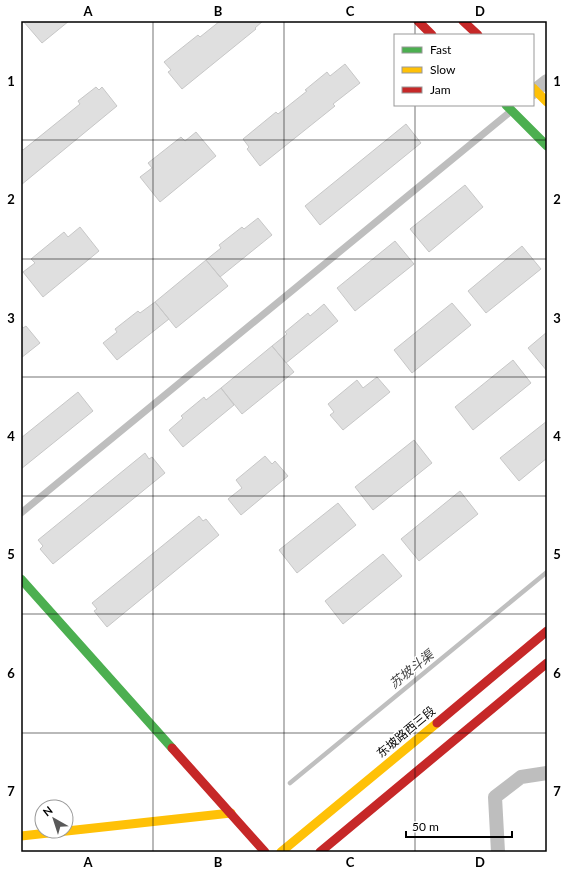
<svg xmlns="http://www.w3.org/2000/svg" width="568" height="873" viewBox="0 0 568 873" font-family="Lato,'Noto Sans SC',sans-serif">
<rect width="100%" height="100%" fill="#fff"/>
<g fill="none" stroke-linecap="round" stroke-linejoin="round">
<!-- stream -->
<path stroke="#bfbfbf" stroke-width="4.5" d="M290,783L547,572"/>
</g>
<!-- building -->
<path fill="#dfdfdf" stroke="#c7c7c7" d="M23,21H69L42,43Z
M220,21H263L255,28L256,29L182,89L168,72L171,70L164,62L198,35L200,37Z
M345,64L360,83L333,104L335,106L260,166L247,149L249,147L243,139L276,112L278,114L307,91L305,90L327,72L330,76Z
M96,87L99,90L102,87L117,106L21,185V148L23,150L80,104L78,101Z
M406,124L421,143L320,225L305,206Z
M196,132L216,156L160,202L140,177L152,168L148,163L181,137L185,141Z
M465,185L483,207L429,252L410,229Z
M258,218L272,235L220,277L206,260L221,248L219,245L242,227L244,229Z
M80,227L99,251L43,297L23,272L35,263L31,259L64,232L68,237Z
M395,241L414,264L355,311L337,288Z
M522,246L541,269L486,313L468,291Z
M206,260L228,286L176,328L155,302Z
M155,302L169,319L117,360L103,343L117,332L115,329L138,311L140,313Z
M452,303L471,325L412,373L394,350Z
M324,304L338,321L286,363L272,346L287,334L285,332L308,313L310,316Z
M21,325L23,328L26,326L40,343L21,358Z
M547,332V371L528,348Z
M272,346L294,372L242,414L221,388Z
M513,360L531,383L473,430L455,407Z
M377,377L390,392L343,430L330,415L334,412L328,404L357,380L363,388Z
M221,388L234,405L183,447L169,430L183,418L181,416L204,397L206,400Z
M78,392L93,411L21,469V438Z
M547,421V458L519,481L500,458Z
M414,440L432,463L373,510L355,487Z
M145,453L149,459L152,457L165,473L53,564L40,549L43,546L38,540Z
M265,456L272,464L275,461L288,476L241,515L228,499L242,488L236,480Z
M460,491L478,514L419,561L401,539Z
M338,503L356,525L297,573L279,550Z
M199,516L203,521L206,519L219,535L107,627L94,611L97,609L92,603Z
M383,554L402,576L343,624L325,601Z"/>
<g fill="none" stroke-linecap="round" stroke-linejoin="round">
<!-- lane -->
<path stroke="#bebebe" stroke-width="7" d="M21,513L510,112"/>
<!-- street -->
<path stroke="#bebebe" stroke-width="14" d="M533,92L547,81
M498,852L495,797L521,777L547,773"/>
<!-- fast -->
<path stroke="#4caf50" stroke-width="9" d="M506,105L547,146
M21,579L172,748"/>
<!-- slow -->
<path stroke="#ffc107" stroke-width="9" d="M533,88L547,102
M21,836L231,813
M281,852L437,723"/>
<!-- jam -->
<path stroke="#c62828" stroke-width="9" d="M418,21L432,35
M463,21L478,35
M437,723L547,631
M172,748L265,852
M320,852L547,663"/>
</g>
<!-- grid -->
<path fill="none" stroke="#000" stroke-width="1" stroke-opacity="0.55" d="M153,21V852M284,21V852M415,21V35M415,105V852M21,140H547M21,259H547M21,377H547M21,496H547M21,614H547M21,733H547"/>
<g text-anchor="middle" stroke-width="3" stroke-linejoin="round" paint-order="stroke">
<!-- street labels -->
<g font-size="12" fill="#000" stroke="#fff">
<text transform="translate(406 732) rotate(-40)" y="4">东坡路西三段</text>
</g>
<!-- water labels -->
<g font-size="13" font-style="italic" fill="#444" stroke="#fff">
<text transform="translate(411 669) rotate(-39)" y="5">苏坡斗渠</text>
</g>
</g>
<!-- border -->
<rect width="568" height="873" fill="none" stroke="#ffffff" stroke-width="44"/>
<!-- legend -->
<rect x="394" y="34" width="140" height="72" fill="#ffffff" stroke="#999999"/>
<rect x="402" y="47" width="20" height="6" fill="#4caf50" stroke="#999999"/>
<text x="430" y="54" font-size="12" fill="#000000">Fast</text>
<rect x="402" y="67" width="20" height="6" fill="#ffc107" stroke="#999999"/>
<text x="430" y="74" font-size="12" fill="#000000">Slow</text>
<rect x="402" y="87" width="20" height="6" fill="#c62828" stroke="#999999"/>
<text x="430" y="94" font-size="12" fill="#000000">Jam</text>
<!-- north arrow -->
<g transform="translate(54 819) rotate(321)"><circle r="19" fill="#ffffff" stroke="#999999"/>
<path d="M0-3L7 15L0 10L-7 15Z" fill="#595959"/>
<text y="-6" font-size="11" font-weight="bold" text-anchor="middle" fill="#000000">N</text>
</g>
<!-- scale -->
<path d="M406 831v6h106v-6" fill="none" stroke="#000000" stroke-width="2"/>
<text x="412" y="831" font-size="12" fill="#000000" stroke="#ffffff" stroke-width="3" paint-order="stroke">50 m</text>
<rect x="22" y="22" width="524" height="829" fill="none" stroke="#000" stroke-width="1.5"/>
<g font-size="13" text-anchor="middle" font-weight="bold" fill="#000">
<text x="88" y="16">A</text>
<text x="218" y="16">B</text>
<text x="350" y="16">C</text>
<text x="480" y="16">D</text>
<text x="11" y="86">1</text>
<text x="557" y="86">1</text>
<text x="11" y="204">2</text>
<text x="557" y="204">2</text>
<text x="11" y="323">3</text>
<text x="557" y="323">3</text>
<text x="11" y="441">4</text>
<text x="557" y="441">4</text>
<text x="11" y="559">5</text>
<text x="557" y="559">5</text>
<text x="11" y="678">6</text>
<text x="557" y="678">6</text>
<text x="11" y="796">7</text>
<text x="557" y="796">7</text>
<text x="88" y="867">A</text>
<text x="218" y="867">B</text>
<text x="350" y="867">C</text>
<text x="480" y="867">D</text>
</g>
</svg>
